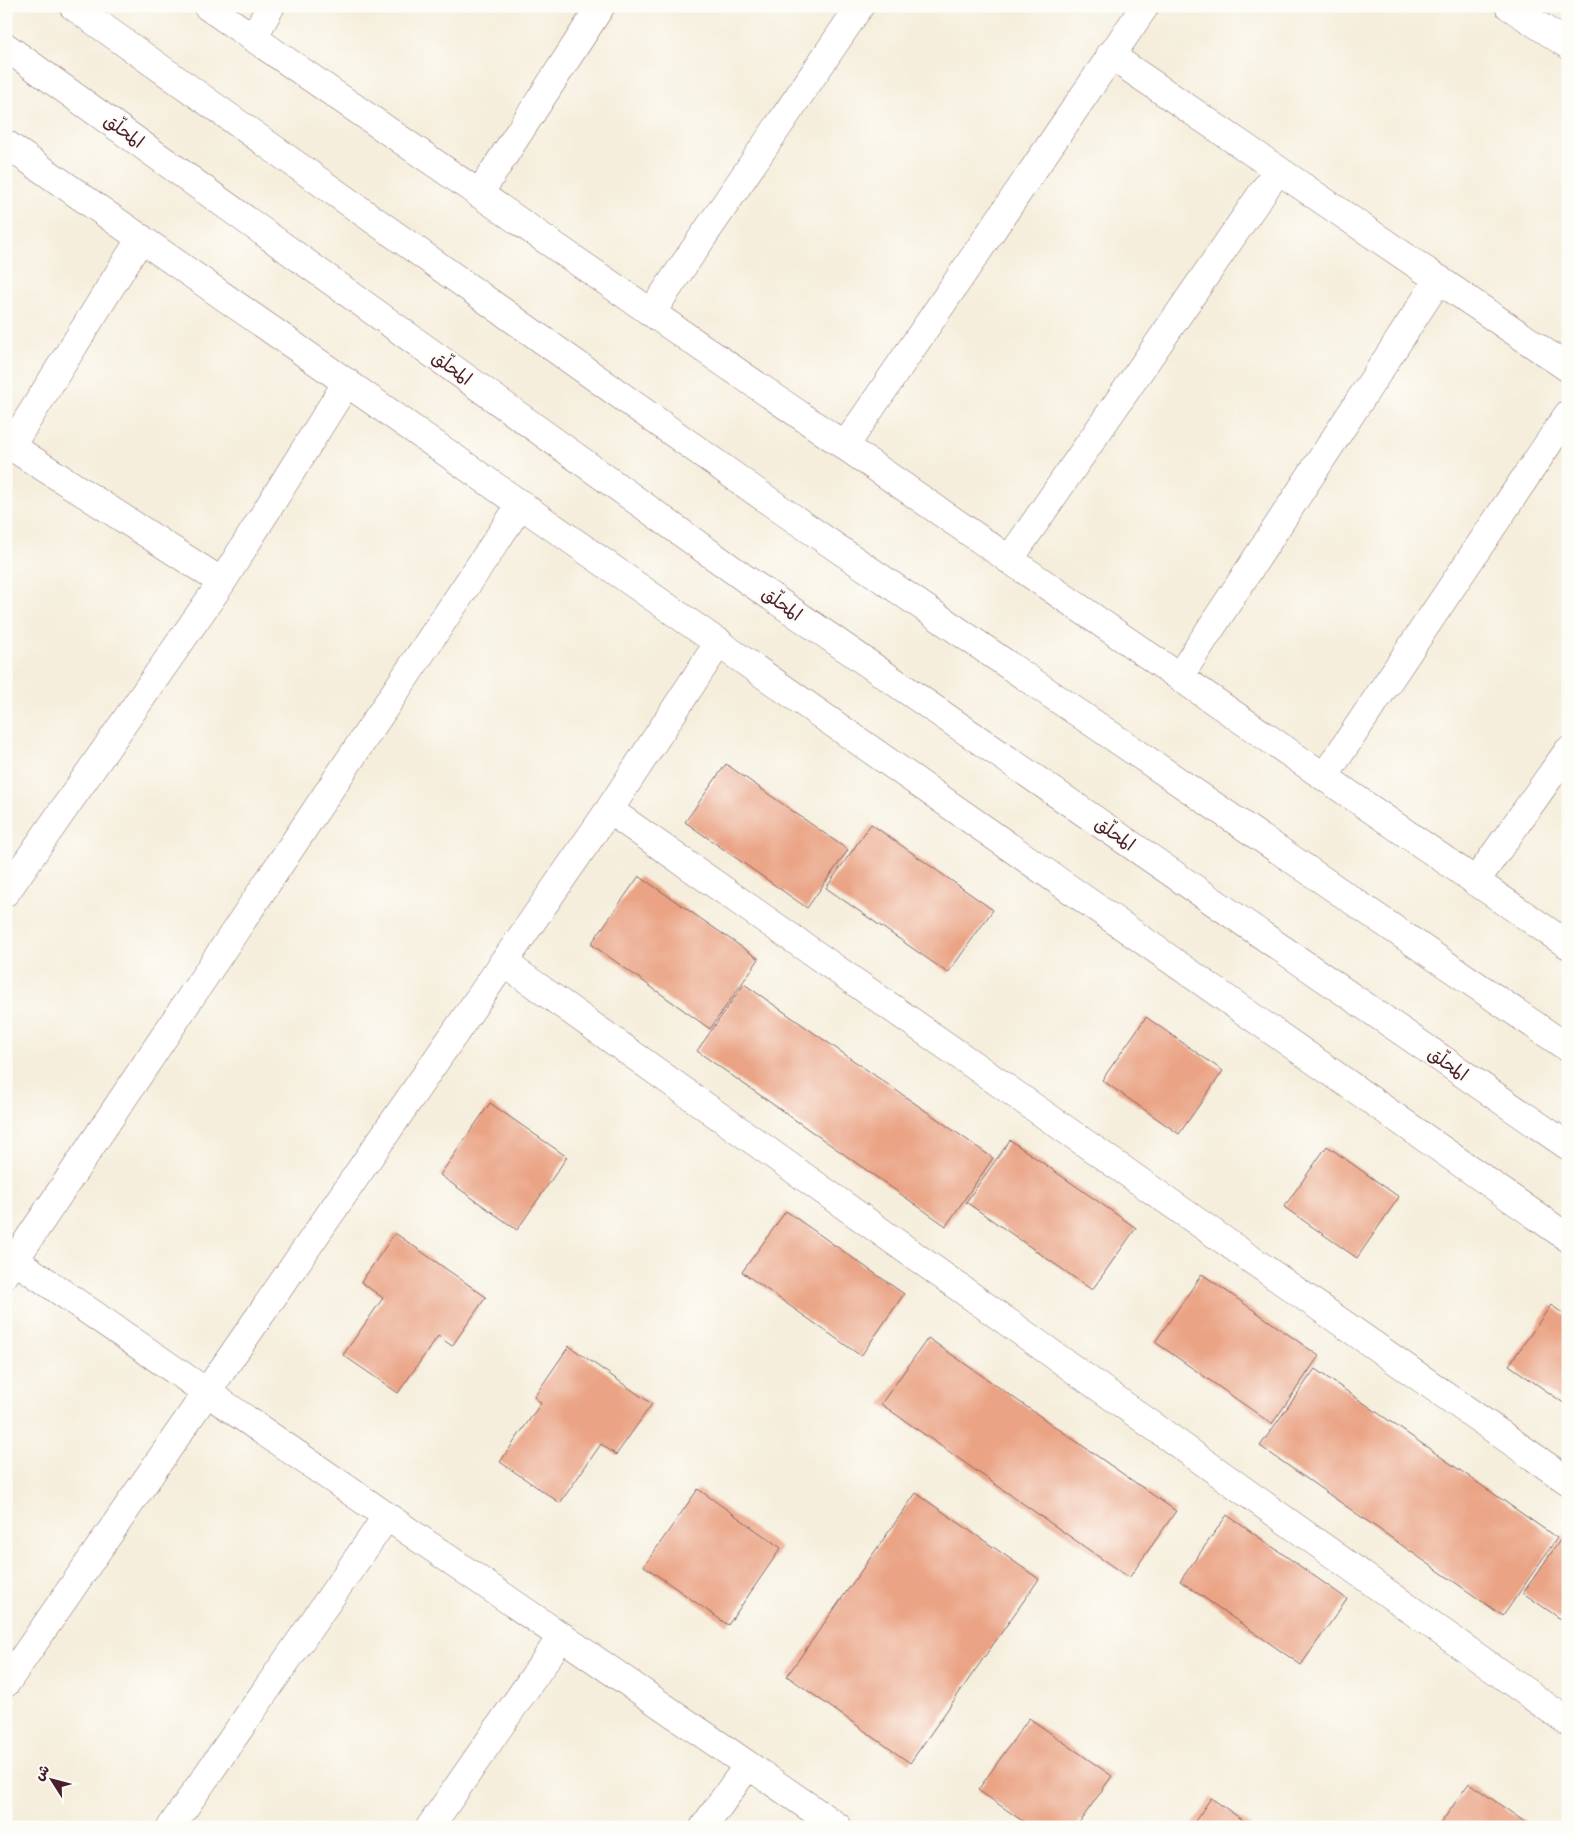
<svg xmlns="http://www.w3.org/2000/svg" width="1574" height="1833" viewBox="0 0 1574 1833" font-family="Pangolin,'Playpen Sans Arabic',sans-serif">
<rect width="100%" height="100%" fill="#fdfcf7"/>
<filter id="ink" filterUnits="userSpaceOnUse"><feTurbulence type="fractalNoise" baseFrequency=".02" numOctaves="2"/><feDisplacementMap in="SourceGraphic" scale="10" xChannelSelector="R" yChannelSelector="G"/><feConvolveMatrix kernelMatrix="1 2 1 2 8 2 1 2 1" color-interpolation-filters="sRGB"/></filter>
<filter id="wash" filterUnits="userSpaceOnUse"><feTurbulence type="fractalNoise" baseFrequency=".0096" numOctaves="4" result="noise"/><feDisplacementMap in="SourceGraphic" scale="20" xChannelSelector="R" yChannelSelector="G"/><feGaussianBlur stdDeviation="1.12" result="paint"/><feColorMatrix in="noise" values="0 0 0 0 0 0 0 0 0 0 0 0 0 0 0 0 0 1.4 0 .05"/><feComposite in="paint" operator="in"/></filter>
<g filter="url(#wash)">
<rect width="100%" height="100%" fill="#f5eedc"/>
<g id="blocks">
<!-- building -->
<path fill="#eaa384" d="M726,764L848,850L807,908L685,822Z
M871,824L993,910L948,973L826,888Z
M639,876L759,959L710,1029L591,944Z
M744,984L993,1158L946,1226L697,1051Z
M1146,1017L1223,1071L1179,1134L1102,1080Z
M490,1103L567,1157L517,1230L440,1175Z
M1010,1140L1136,1228L1092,1290L966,1202Z
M1327,1146L1399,1197L1357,1258L1284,1207Z
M786,1211L904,1294L861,1356L742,1272Z
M395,1233L486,1297L452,1346L438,1336L398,1393L343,1355L383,1298L361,1282Z
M1202,1274L1319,1356L1272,1424L1155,1342Z
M1551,1305L1568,1317V1406L1509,1365Z
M928,1338L1176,1511L1129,1578L881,1404Z
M569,1346L652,1404L616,1455L601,1444L560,1503L500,1462L541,1403L534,1397Z
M1315,1369L1557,1538L1503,1616L1260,1446Z
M698,1489L781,1548L728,1625L644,1566Z
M916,1493L1039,1579L910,1763L787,1676Z
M1227,1515L1347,1599L1301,1665L1180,1581Z
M1568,1529V1624L1523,1593Z
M1029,1718L1112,1776L1076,1827H1031L978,1790Z
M1469,1783L1532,1827H1438Z
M1211,1798L1253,1827H1191Z"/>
</g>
</g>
<g filter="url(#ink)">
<use href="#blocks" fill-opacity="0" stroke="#866769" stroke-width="1"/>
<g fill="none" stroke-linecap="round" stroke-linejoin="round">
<!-- minor casing -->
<g stroke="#866769" stroke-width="29">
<path id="minor" d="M207,6L1568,945
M1509,6L1568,45
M253,38L271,6
M1110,55L1568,368
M6,144L1568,1238
M479,194L601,6
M651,313L860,6
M6,443L222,582
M11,446L141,238
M1009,560L1278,170
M1179,677L1439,279
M1324,777L1568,414
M609,810L1568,1481
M1475,882L1568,751
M6,892L222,582L347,382
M503,962L1568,1722
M6,1254L838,1827
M6,1273L521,504
M6,1683L609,810L719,642
M171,1827L387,1516
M430,1827L562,1636
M704,1827L748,1765"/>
</g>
<!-- tertiary casing -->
<g stroke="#866769" stroke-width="29">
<path id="tertiary" d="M845,446L1145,6"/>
</g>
<!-- trunk casing -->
<g stroke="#866769" stroke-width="29">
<path id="trunk" d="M73,6L783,511L1568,1048
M6,47L747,580L1568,1146"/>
</g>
<!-- minor -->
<use href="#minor" stroke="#fff" stroke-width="28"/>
<!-- tertiary -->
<use href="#tertiary" stroke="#fff" stroke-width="28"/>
<!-- trunk -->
<use href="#trunk" stroke="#fff" stroke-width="28"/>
</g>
</g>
<g text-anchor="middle" stroke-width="4.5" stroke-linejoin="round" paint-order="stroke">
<!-- street labels -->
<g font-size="18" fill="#4a1f2b" stroke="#fdfcf7">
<text transform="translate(124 131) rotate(36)" y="6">المحلّق</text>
<text transform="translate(452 368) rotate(36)" y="6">المحلّق</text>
<text transform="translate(782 604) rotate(35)" y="6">المحلّق</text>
<text transform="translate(1115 834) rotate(35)" y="6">المحلّق</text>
<text transform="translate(1448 1064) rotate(35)" y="6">المحلّق</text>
</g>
</g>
<!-- margin -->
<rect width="1574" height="1833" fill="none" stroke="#fdfcf7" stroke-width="25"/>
<!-- north arrow -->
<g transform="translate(52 1780) rotate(306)" stroke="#fdfcf7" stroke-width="4" paint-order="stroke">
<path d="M0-4L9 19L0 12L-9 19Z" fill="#4a1f2b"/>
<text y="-8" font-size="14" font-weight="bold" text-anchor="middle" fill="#4a1f2b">ش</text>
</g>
</svg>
